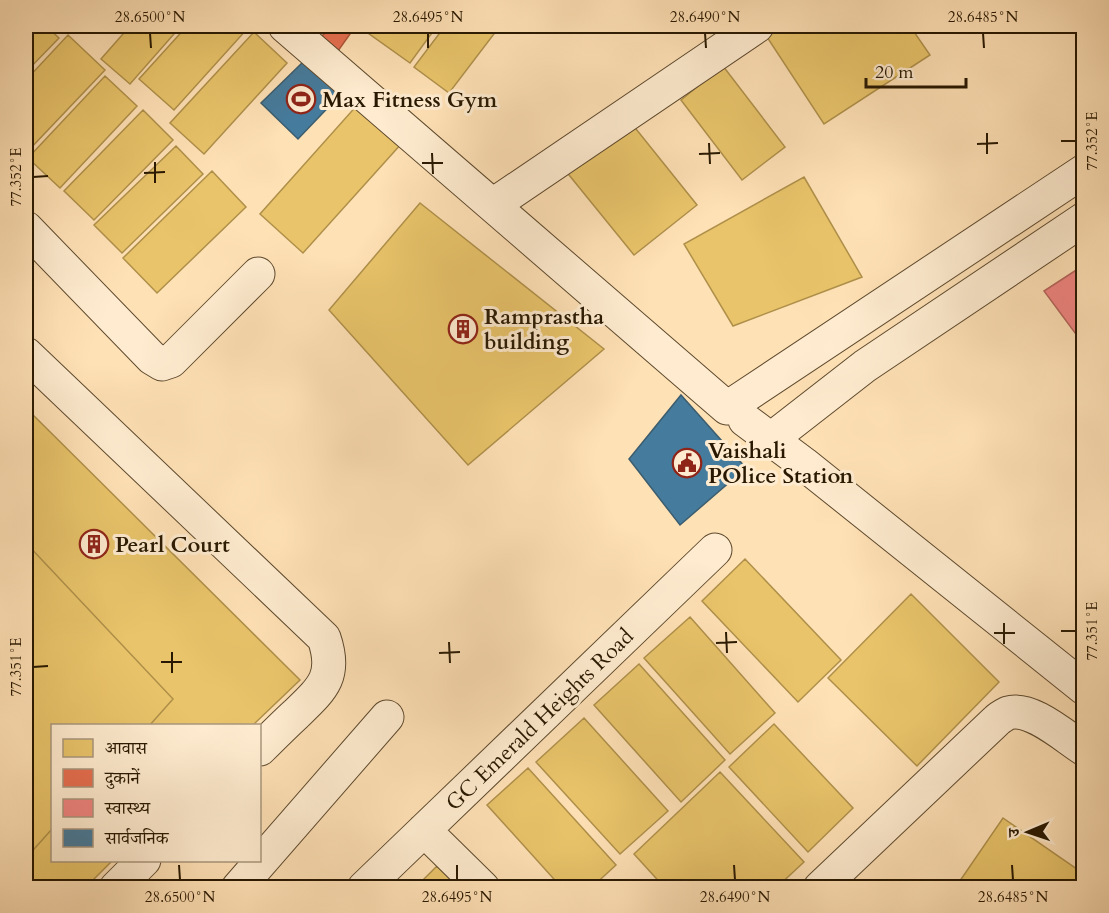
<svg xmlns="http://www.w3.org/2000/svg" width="1109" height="913" viewBox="0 0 1109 913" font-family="Cardo,'Noto Serif Devanagari',serif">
<rect width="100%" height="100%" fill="#ffe1b6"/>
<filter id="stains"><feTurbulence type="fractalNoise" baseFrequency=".00333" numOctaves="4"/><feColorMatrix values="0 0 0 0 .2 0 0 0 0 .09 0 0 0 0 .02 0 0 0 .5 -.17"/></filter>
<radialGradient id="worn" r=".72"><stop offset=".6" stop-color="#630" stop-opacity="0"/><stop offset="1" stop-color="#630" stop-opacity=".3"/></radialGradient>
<!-- homes -->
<path fill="#e9c46a" stroke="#af904a" stroke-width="1.5" d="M26,26H46L59,38L26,72Z
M130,26H181L130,84L101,59Z
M187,26H245L248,28L174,110L139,79Z
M374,26H437L410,63L368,33Z
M445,26H500L449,93L414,67Z
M778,26H910L930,55L824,124L765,34Z
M254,32L287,63L204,154L170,123Z
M68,35L105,70L26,153V80Z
M723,66L785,147L742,180L681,100Z
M105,76L137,106L60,188L28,158Z
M359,103L402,143L303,253L260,214Z
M143,110L173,140L94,220L64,191Z
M628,119L697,205L634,255L565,170Z
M176,146L203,174L122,253L94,225Z
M212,171L246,207L157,293L123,258Z
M804,177L862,277L733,326L684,244Z
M420,203L604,349L468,465L329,310Z
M26,408L300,680L252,726H52V860H113L85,888H26Z
M26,543L173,699L149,726H52V829L26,858Z
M745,559L841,660L798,702L702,601Z
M911,594L999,682L917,766L828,678Z
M690,617L775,713L730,754L644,658Z
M639,664L725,760L681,802L594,705Z
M584,718L668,811L620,854L536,762Z
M774,724L853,808L808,852L729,767Z
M528,768L616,865L591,888H562L487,805Z
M720,772L804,862L776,888H665L634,854Z
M1003,818L1084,874V888H955Z
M437,866L459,888H415Z"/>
<!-- shops -->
<path fill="#e76f51" stroke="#ae5539" stroke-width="1.5" d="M332,26L355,27L338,51L321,37Z"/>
<!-- health -->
<path fill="#f28482" stroke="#b5645b" stroke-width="1.5" d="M1084,265V345L1044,291Z"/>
<!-- public -->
<path fill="#457b9d" stroke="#3c5d6e" stroke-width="1.5" d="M303,62L341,94L298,139L261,103Z
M681,395L746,468L680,525L629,459Z"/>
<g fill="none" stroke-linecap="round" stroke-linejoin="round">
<!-- minor casing -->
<g stroke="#5e4a2e" stroke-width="35">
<path id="minor" d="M285,26L727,408L1084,171
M493,205L757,26
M26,228L152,358L162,364L171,361L258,274
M26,354L324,638C337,676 323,688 296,714C284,725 272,737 260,749
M745,420L804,464L1084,688
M770,440L865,366L1084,219
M424,830L483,888
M116,888L144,860
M238,888L387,717
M364,888L715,550
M820,888L996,721C999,718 1004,715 1008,713C1031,706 1065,737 1084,749"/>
</g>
<!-- minor -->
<use href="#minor" stroke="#ffecd0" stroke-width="33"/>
</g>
<!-- ticks -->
<path fill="none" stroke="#281801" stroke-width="2" d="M150,33L151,48M428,33V48M705,33L706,48M983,33L984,48M987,133V154M1061,141H1076M709,143L710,164M977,144L998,143M432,153L433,174M699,154L720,153M155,162V183M422,163H443M144,173L165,172M33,177L48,176M1004,623V644M1061,631H1076M726,632L727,653M994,633H1015M449,642L450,663M716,643L737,642M172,652V673M439,653L460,652M161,662H182M33,667L48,666M179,865L180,880M457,865V880M734,865L735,880M1012,865L1013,880"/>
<!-- icons -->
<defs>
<g id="stadium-ring" transform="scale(1.5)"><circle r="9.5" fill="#ffecd0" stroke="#8f2418" stroke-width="1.5"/><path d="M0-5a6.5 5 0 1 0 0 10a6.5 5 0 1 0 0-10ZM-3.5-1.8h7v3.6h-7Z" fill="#8f2418"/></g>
<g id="building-ring" transform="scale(1.5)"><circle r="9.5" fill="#ffecd0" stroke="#8f2418" stroke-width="1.5"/><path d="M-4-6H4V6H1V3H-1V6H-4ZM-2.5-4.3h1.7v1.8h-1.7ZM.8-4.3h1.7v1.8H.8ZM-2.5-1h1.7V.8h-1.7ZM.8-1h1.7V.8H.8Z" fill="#8f2418"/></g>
<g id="civic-ring" transform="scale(1.5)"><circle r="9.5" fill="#ffecd0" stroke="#8f2418" stroke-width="1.5"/><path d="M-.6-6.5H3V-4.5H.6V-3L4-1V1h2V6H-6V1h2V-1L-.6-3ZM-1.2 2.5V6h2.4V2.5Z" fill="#8f2418"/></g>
</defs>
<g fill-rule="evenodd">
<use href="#stadium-ring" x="301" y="99"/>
<use href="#building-ring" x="463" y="329"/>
<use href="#civic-ring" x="687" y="463"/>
<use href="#building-ring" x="94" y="544"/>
</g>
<g text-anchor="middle" stroke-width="6" stroke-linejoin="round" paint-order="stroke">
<!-- poi labels -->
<g font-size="22" font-weight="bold" fill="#281801" stroke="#ffecd0" text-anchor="start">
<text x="322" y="107">Max Fitness Gym</text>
<text x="484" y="324">Ramprastha<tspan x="484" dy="25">building</tspan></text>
<text x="708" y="458">Vaishali<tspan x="708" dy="25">POlice Station</tspan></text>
<text x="115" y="552">Pearl Court</text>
</g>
<!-- street labels -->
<g font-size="22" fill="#281801" stroke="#ffecd0">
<text transform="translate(539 719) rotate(-44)" y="8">GC Emerald Heights Road</text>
</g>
</g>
<!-- margin -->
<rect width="1109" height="913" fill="none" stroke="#ffe1b6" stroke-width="66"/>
<!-- legend -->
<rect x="51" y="724" width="210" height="138" fill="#ffecd0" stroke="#a9977d" stroke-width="1.5"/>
<rect x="63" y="739" width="30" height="18" fill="#e9c46a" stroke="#a9977d" stroke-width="1.5"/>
<text x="105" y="754" font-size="18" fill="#281801">आवास</text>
<rect x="63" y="769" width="30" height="18" fill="#e76f51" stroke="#a9977d" stroke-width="1.5"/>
<text x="105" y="784" font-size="18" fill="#281801">दुकानें</text>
<rect x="63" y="799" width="30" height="18" fill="#f28482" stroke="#a9977d" stroke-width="1.5"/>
<text x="105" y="814" font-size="18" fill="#281801">स्वास्थ्य</text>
<rect x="63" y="829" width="30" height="18" fill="#457b9d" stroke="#a9977d" stroke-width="1.5"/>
<text x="105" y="844" font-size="18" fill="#281801">सार्वजनिक</text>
<!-- north arrow -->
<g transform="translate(1028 832) rotate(268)" stroke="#ffecd0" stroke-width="4.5" paint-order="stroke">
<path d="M0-4.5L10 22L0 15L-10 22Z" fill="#281801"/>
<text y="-9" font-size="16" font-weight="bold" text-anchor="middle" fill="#281801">उ</text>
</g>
<!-- scale -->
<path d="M866 78v9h100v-9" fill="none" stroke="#281801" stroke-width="3"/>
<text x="875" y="78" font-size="18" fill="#281801" stroke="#ffecd0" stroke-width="4.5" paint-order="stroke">20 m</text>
<rect x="33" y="33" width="1043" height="847" fill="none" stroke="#281801" stroke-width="2"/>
<g font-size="15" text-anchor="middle" fill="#281801">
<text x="150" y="22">28.6500°N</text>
<text x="428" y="22">28.6495°N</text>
<text x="705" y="22">28.6490°N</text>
<text x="983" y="22">28.6485°N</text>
<text transform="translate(1092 141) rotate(-90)" y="5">77.352°E</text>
<text transform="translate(16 177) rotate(-90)" y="5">77.352°E</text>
<text transform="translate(1092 631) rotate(-90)" y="5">77.351°E</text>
<text transform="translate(16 667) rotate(-90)" y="5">77.351°E</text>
<text x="180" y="902">28.6500°N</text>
<text x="457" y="902">28.6495°N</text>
<text x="735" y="902">28.6490°N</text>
<text x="1013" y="902">28.6485°N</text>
</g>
<rect width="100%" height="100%" filter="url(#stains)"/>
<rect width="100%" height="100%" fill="url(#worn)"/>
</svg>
